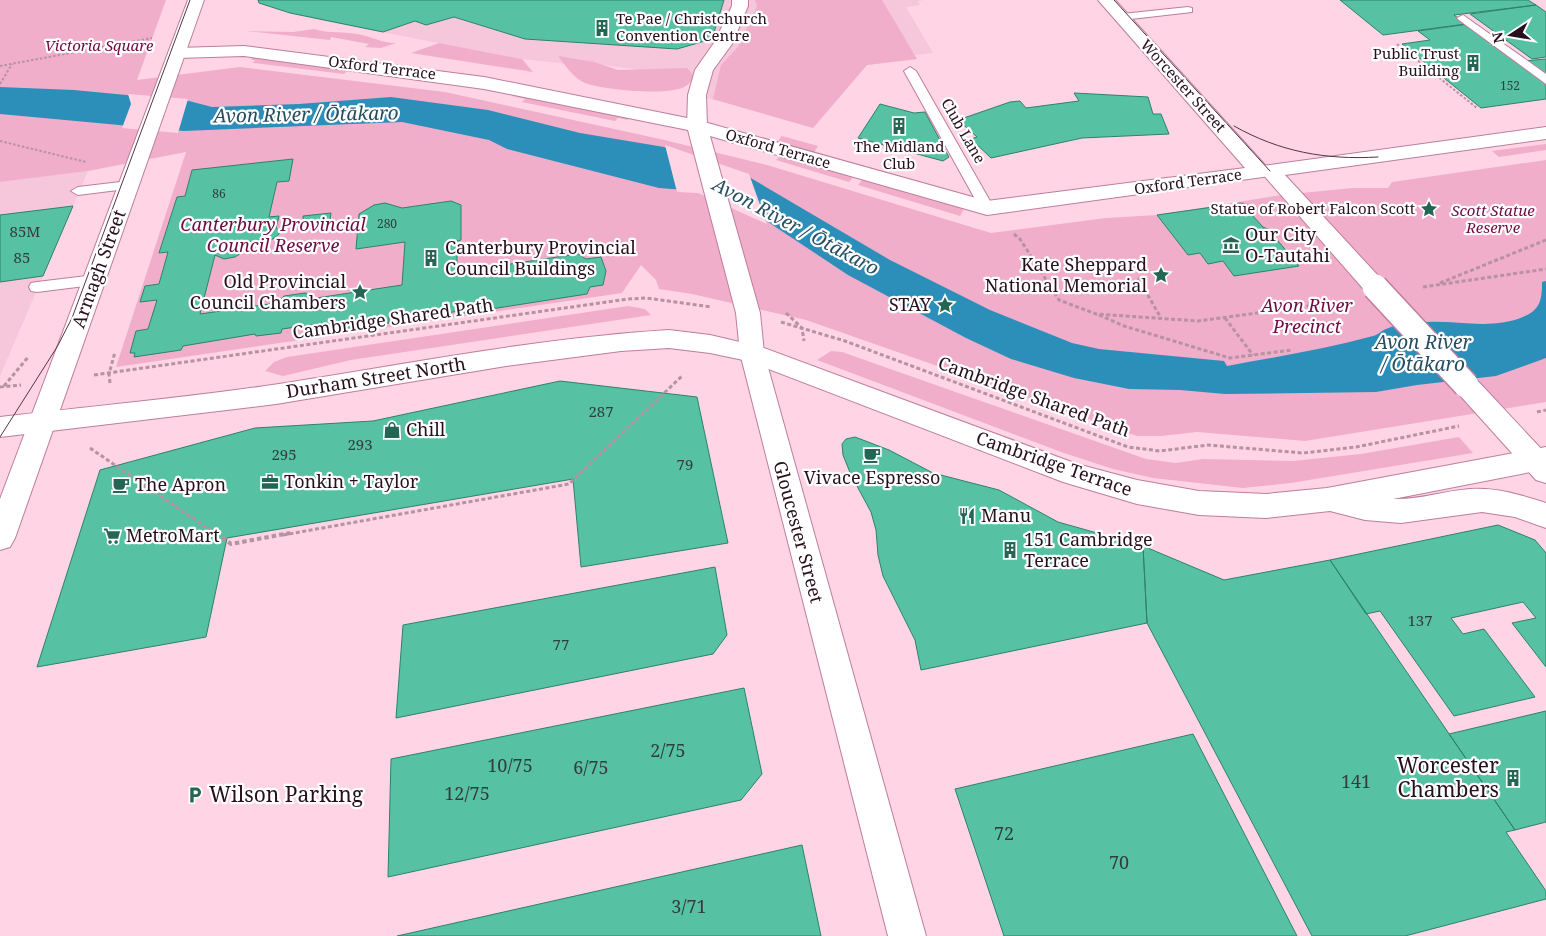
<svg xmlns="http://www.w3.org/2000/svg" width="1546" height="936" viewBox="0 0 1546 936" font-family="'Noto Serif',serif">
<rect width="100%" height="100%" fill="#ffd4e5"/>
<!-- built -->
<path fill="#f6c6da" d="M258,0H924L918,1L920,5L906,7L933,53L915,55L917,59L867,65L813,128L697,95L689,76L579,62L576,65L522,59L319,20L290,13L259,3Z
M88,171L0,376V182Z"/>
<!-- green -->
<path fill="#f0aecb" d="M0,0H166L137,80L240,67L445,92L660,139L767,165L991,233L1106,218L1157,215L1281,195L1353,188H1388L1392,182L1546,160V402L1305,441L1197,432L1161,436H1137L806,320L692,294L659,289L656,280L641,265L622,293L116,367L186,152L88,171L0,182Z
M755,0H882L917,59L867,65L813,128L713,99L721,65L738,47L757,6Z
M314,29C329,34 343,31 357,34C371,36 381,43 396,43L381,48L365,47L369,44L331,37L330,40L246,31L293,32Z
M439,43L522,59L533,72L411,53Z
M558,56L594,62L618,70L687,68L694,76C692,80 689,85 684,87C667,96 604,90 585,83C574,79 565,65 558,56Z
M253,57L349,69L344,74L253,63L255,60H251Z
M514,94L629,118L628,120L618,118L615,121L522,102L525,99L512,96Z
M782,136L818,146L814,153L777,142Z
M1546,144V150L1499,157L1492,151Z
M781,155L854,176L849,182L776,160Z
M863,179L964,209L960,216L858,185Z
M628,306L645,309L651,315L351,360L283,376L265,371L274,362L287,357Z
M831,351L842,352L1146,459L1176,463L1203,459L1293,461L1361,454L1459,437L1473,453L1291,483L1243,488L1153,478L1113,469L1064,453L817,360Z"/>
<!-- water -->
<path fill="#2b8fba" d="M0,87L74,90L189,101L212,107L299,104L391,97L488,110L580,133L664,147L749,177L890,260L990,310L1072,343L1099,349L1224,361L1227,366C1276,357 1325,349 1373,336C1378,335 1381,331 1386,329C1394,325 1407,324 1416,323C1452,318 1490,332 1525,316C1541,309 1542,298 1542,282L1546,281V358L1496,376L1417,385L1376,392L1225,394L1180,390L1129,389L1074,378L1011,359L966,338L848,275L765,220L699,191L659,188L507,149L489,140L402,122L184,131L0,114Z"/>
<!-- pier -->
<path fill="#ffd4e5" d="M128,94L188,99L178,133L122,128L131,104Z
M665,145L749,174L767,224L698,193L677,192Z"/>
<!-- building -->
<path fill="#57c2a3" stroke="#2d826b" d="M258,0H724L712,39L677,49L525,39L454,17L426,25L415,21L383,32L290,13L259,3Z
M1340,0H1528L1536,5L1454,15L1466,24L1383,35Z
M1536,5L1546,12V57L1532,59L1470,14Z
M1469,24L1546,82V99L1481,108L1402,44L1430,40L1418,31Z
M1546,59V77L1524,61Z
M1074,93L1148,97L1153,114H1161L1169,134L1082,138L991,158L971,139L977,137L958,120L1010,102L1020,101L1026,108L1079,101Z
M880,104L914,113L925,112L949,157L943,161L858,138Z
M293,159L289,181L277,182L269,217L279,216L276,228L280,231L279,234L273,239L248,242L246,250L235,257L224,259L215,255L200,314L277,303L284,296L305,293L310,295V299L402,285L405,242L356,249L359,214L374,205L385,203L402,208L451,201L461,205V240L457,241V272L578,254L586,259L601,257L606,271L603,285L590,287L587,294L459,314L460,311L431,315V310L389,316V323L324,333L326,323L282,329L281,333L256,336L255,334L183,346L181,350L134,357L135,353H130L136,331L148,329L157,300L140,302L145,286L159,284L168,252L159,253L177,197L185,196L192,170Z
M1241,203L1249,205L1253,210L1251,214L1263,227L1268,229L1299,266L1234,276L1223,261L1208,264L1200,253L1188,255L1157,215Z
M73,206L43,276L0,282V215Z
M331,213L329,226L304,229L303,216Z
M560,381L697,397L728,543L581,567L573,479L227,538L206,637L37,667L100,470L255,428L373,421Z
M855,437L889,450L933,473L999,490L1058,522L1143,546L1147,623L921,670L915,640L883,576L878,555L876,530L871,512L851,475L843,455L842,444L846,439Z
M1498,525L1535,540L1546,553V667L1512,623L1536,618L1523,602L1451,618L1463,634L1484,629L1535,697L1454,716L1380,611L1366,614L1330,560Z
M1143,546L1224,580L1330,560L1515,830L1506,832L1546,891V899L1405,936H1312L1147,623Z
M715,567L727,635L713,654L396,718L403,625Z
M744,688L762,774L741,800L388,877L391,759Z
M1546,711V822L1515,830L1449,734Z
M1193,734L1297,936H1004L955,789Z
M802,845L821,936H397Z"/>
<g fill="none" stroke-linecap="round" stroke-linejoin="round">
<!-- service casing -->
<g stroke="#bf7d9b" stroke-width="2">
<path id="service" d="M1188,7L1192,8V12L1122,20L1116,17L1122,14Z
M1463,15L1546,74V84L1459,20L1457,18Z
M910,67L916,71L994,208L992,211H982L980,208L904,71Z
M129,181L134,182L136,185L134,188L78,195L71,191L78,187Z
M95,275L101,276L103,280L101,284L37,292L31,291L29,287L31,283L37,282Z"/>
</g>
<!-- pedestrian casing -->
<g stroke="#bf7d9b" stroke-width="2">
<path id="pedestrian" d="M732,0H748V6L732,44L713,70L706,95L707,126L704,130H690L687,126L688,95L695,70L714,43L732,6Z
M1546,127V139L1285,175L1383,281L1387,287L1383,293L1375,295L1367,293L1260,171L1263,167L1270,165Z
M1466,375L1475,378L1546,454V483L1536,480L1457,392L1453,385L1457,378Z"/>
</g>
<!-- minor casing -->
<g stroke="#bf7d9b" stroke-width="2">
<path id="minor" d="M1098,0H1115L1265,165L1277,167L1280,171L1277,175L987,215L710,136L760,313L764,353L761,359L752,362L743,359L740,353L736,313L688,130L484,89L244,56L177,58L171,57L168,53L171,49L177,48L244,46L484,77L697,120L987,201L1245,168Z"/>
</g>
<!-- tertiary casing -->
<g stroke="#bf7d9b" stroke-width="2">
<path id="tertiary" d="M188,0H204L15,538L10,547L0,550V499Z
M752,344L761,347L764,353L926,936H888L740,353L743,347Z"/>
</g>
<!-- secondary casing -->
<g stroke="#bf7d9b" stroke-width="2">
<path id="secondary" d="M669,330L710,335L761,347L1077,464L1137,480L1199,491L1266,494L1327,488L1546,447V469L1393,499C1419,500 1443,491 1470,489C1496,487 1521,495 1546,503V528L1515,517L1482,512L1401,523L1365,520L1330,511L1266,518L1199,515L1137,504L1063,482L748,361L710,353L669,348L621,351L506,366L276,404L0,437V417C93,406 186,398 279,384C408,364 538,338 669,330Z"/>
</g>
<!-- path-far2 -->
<path stroke="#b792a1" stroke-width="2" stroke-dasharray="2.5 2" stroke-linecap="butt" d="M1397,44L1477,108
M0,66L152,38
M0,84L12,64
M0,141L86,162"/>
<!-- path-far1 -->
<path stroke="#b792a1" stroke-width="3" stroke-dasharray="4 2.5" stroke-linecap="butt" d="M1014,234L1020,239L1059,300L1096,314L1198,321L1346,301
M1138,278L1161,318
M1440,283L1546,240
M1423,287L1546,269
M786,313L802,328L804,341
M1099,315L1124,326L1230,358L1292,350
M1225,318L1253,355
M781,322L845,341L1128,447L1160,451L1208,445L1303,453L1356,447L1459,426
M94,375L628,299L646,298L712,307
M110,383L109,374L115,352
M4,386L29,356
M0,387L21,385
M1537,412L1546,410
M90,448L217,535
M283,535L569,484L683,375"/>
<!-- path -->
<path stroke="#b792a1" stroke-width="4" stroke-dasharray="4.5 3" stroke-linecap="butt" d="M216,533L231,544L290,533"/>
<!-- service -->
<use href="#service" fill="#fff" fill-rule="evenodd"/>
<!-- pedestrian -->
<use href="#pedestrian" fill="#fff" fill-rule="evenodd"/>
<!-- minor -->
<use href="#minor" fill="#fff" fill-rule="evenodd"/>
<!-- tertiary -->
<use href="#tertiary" fill="#fff" fill-rule="evenodd"/>
<!-- secondary -->
<use href="#secondary" fill="#fff" fill-rule="evenodd"/>
<!-- tram -->
<path stroke="#523644" stroke-width="1" d="M1114,0L1270,171
M1234,126C1280,152 1326,160 1378,157
M0,437L57,347L72,318L190,0"/>
<!-- pedestrian-bridge casing -->
<g stroke="#bf7d9b" stroke-width="28" stroke-linecap="butt">
<path id="pedestrian-bridge" d="M1375,287L1466,385"/>
</g>
<!-- pedestrian-bridge -->
<use href="#pedestrian-bridge" stroke="#fff" stroke-width="25"/>
</g>
<!-- icons -->
<defs>
<g id="building-bare" transform="scale(1.35)"><path d="M-4-6H4V6H1V3H-1V6H-4ZM-2.5-4.3h1.7v1.8h-1.7ZM.8-4.3h1.7v1.8H.8ZM-2.5-1h1.7V.8h-1.7ZM.8-1h1.7V.8H.8Z" fill="#256553" stroke="#fff" stroke-width="2.5" paint-order="stroke"/></g>
<g id="sight-bare" transform="scale(1.35)"><path d="M0-6L1.8-2.2L6-1.7L2.9 1.2L3.7 5.4L0 3.3L-3.7 5.4L-2.9 1.2L-6-1.7L-1.8-2.2Z" fill="#256553" stroke="#fff" stroke-width="2.5" paint-order="stroke"/></g>
<g id="museum-bare" transform="scale(1.35)"><path d="M0-6L6-3V-2H-6V-3ZM-5-1h2V3h-2ZM-1-1h2V3h-2ZM3-1h2V3H3ZM-6 4H6V6H-6Z" fill="#256553" stroke="#fff" stroke-width="2.5" paint-order="stroke"/></g>
<g id="shop-bare" transform="scale(1.35)"><path d="M-5-2.5h2.3a2.7 3.5 0 0 1 5.4 0H5L5.5 6h-11ZM-1.5-2.5h3a1.5 2.3 0 0 0-3 0Z" fill="#256553" stroke="#fff" stroke-width="2.5" paint-order="stroke"/></g>
<g id="cafe-bare" transform="scale(1.35)"><path d="M-5.5-4.5H6V0H3Q3 3.5 0 3.5H-2.5Q-5.5 3.5-5.5 0ZM3-3.2v2h1.7v-2ZM-6 4.5H4V6H-6Z" fill="#256553" stroke="#fff" stroke-width="2.5" paint-order="stroke"/></g>
<g id="office-bare" transform="scale(1.35)"><path d="M-6-3h4V-5.5h4V-3h4V5H-6ZM-1-4.5V-3h2v-1.5ZM-6 0V1H6V0Z" fill="#256553" stroke="#fff" stroke-width="2.5" paint-order="stroke"/></g>
<g id="restaurant-bare" transform="scale(1.35)"><path d="M-5-6h1v4h1v-4h1v4h1v-4h1v5L-1.5 .5V6h-2V.5L-5-1ZM5-6V6H3V1.5H1.5Q1.5-4 5-6Z" fill="#256553" stroke="#fff" stroke-width="2.5" paint-order="stroke"/></g>
<g id="supermarket-bare" transform="scale(1.35)"><path d="M-6-5.5h2.5l.6 2H6L4.5 2H-2.5L-4.4-4H-6ZM-1.5 3.2a1.3 1.3 0 1 0 .1 0ZM3 3.2a1.3 1.3 0 1 0 .1 0Z" fill="#256553" stroke="#fff" stroke-width="2.5" paint-order="stroke"/></g>
<g id="parking-bare" transform="scale(1.35)"><path d="M-3.5-5.5H1a3.5 3.5 0 0 1 0 7H-1V5.5H-3.5ZM-1-3.4V-.6H.8a1.4 1.4 0 0 0 0-2.8Z" fill="#256553" stroke="#fff" stroke-width="2.5" paint-order="stroke"/></g>
</defs>
<g fill-rule="evenodd">
<use href="#building-bare" x="602" y="28"/>
<use href="#building-bare" x="1473" y="63"/>
<use href="#building-bare" x="899" y="126"/>
<use href="#sight-bare" x="1429" y="209"/>
<use href="#museum-bare" x="1231" y="245"/>
<use href="#building-bare" x="431" y="258"/>
<use href="#sight-bare" x="1161" y="275"/>
<use href="#sight-bare" x="360" y="292"/>
<use href="#sight-bare" x="945" y="305"/>
<use href="#shop-bare" x="392" y="430"/>
<use href="#cafe-bare" x="872" y="455"/>
<use href="#office-bare" x="270" y="482"/>
<use href="#cafe-bare" x="121" y="485"/>
<use href="#restaurant-bare" x="967" y="516"/>
<use href="#supermarket-bare" x="112" y="536"/>
<use href="#building-bare" x="1010" y="550"/>
<use href="#building-bare" x="1513" y="778"/>
<use href="#parking-bare" x="195" y="795"/>
</g>
<g text-anchor="middle" stroke-width="4.5" stroke-linejoin="round" paint-order="stroke">
<!-- far-number labels -->
<g font-size="12" fill="#333c3d">
<text x="1510" y="90">152</text>
<text x="219" y="198">86</text>
<text x="387" y="228">280</text>
</g>
<!-- far-poi labels -->
<g font-size="15" fill="#270f1b" stroke="#fff" text-anchor="end">
<text x="616" y="24" text-anchor="start">Te Pae / Christchurch<tspan x="616" dy="17">Convention Centre</tspan></text>
<text x="1459" y="59">Public Trust<tspan x="1459" dy="17">Building</tspan></text>
<text x="899" y="152" text-anchor="middle">The Midland<tspan x="899" dy="17">Club</tspan></text>
<text x="1415" y="214">Statue of Robert Falcon Scott</text>
</g>
<!-- far-park labels -->
<g font-size="15" font-style="italic" fill="#6e0b45" stroke="#fff">
<text x="99" y="51">Victoria Square</text>
<text x="1493" y="216">Scott Statue<tspan x="1493" dy="17">Reserve</tspan></text>
</g>
<!-- far-street labels -->
<g font-size="15" fill="#270f1b" stroke="#fff">
<text transform="translate(382 68) rotate(7)" y="5">Oxford Terrace</text>
<text transform="translate(1183 86) rotate(48)" y="5">Worcester Street</text>
<text transform="translate(963 131) rotate(60)" y="5">Club Lane</text>
<text transform="translate(778 149) rotate(16)" y="5">Oxford Terrace</text>
<text transform="translate(1188 182) rotate(-8)" y="5">Oxford Terrace</text>
</g>
<!-- number labels -->
<g font-size="15" fill="#333c3d">
<text x="25" y="237">85M</text>
<text x="22" y="263">85</text>
<text x="601" y="417">287</text>
<text x="360" y="450">293</text>
<text x="284" y="460">295</text>
<text x="685" y="470">79</text>
<text x="1420" y="626">137</text>
<text x="561" y="650">77</text>
</g>
<!-- park labels -->
<g font-size="18" font-style="italic" fill="#6e0b45" stroke="#fff">
<text x="273" y="231">Canterbury Provincial<tspan x="273" dy="21">Council Reserve</tspan></text>
<text x="1307" y="312">Avon River<tspan x="1307" dy="21">Precinct</tspan></text>
</g>
<!-- poi labels -->
<g font-size="18" fill="#270f1b" stroke="#fff" text-anchor="start">
<text x="1245" y="241">Our City<tspan x="1245" dy="21">O-Tautahi</tspan></text>
<text x="445" y="254">Canterbury Provincial<tspan x="445" dy="21">Council Buildings</tspan></text>
<text x="1147" y="271" text-anchor="end">Kate Sheppard<tspan x="1147" dy="21">National Memorial</tspan></text>
<text x="346" y="288" text-anchor="end">Old Provincial<tspan x="346" dy="21">Council Chambers</tspan></text>
<text x="931" y="311" text-anchor="end">STAY</text>
<text x="406" y="436">Chill</text>
<text x="872" y="484" text-anchor="middle">Vivace Espresso</text>
<text x="284" y="488">Tonkin + Taylor</text>
<text x="135" y="491">The Apron</text>
<text x="981" y="522">Manu</text>
<text x="126" y="542">MetroMart</text>
<text x="1024" y="546">151 Cambridge<tspan x="1024" dy="21">Terrace</tspan></text>
</g>
<!-- street labels -->
<g font-size="18" fill="#270f1b" stroke="#fff">
<text transform="translate(99 269) rotate(-70)" y="6">Armagh Street</text>
<text transform="translate(393 319) rotate(-8)" y="6">Cambridge Shared Path</text>
<text transform="translate(376 378) rotate(-9)" y="6">Durham Street North</text>
<text transform="translate(1034 397) rotate(20)" y="6">Cambridge Shared Path</text>
<text transform="translate(1054 464) rotate(19)" y="6">Cambridge Terrace</text>
<text transform="translate(798 532) rotate(75)" y="6">Gloucester Street</text>
</g>
<!-- near-number labels -->
<g font-size="18" fill="#333c3d">
<text x="668" y="757">2/75</text>
<text x="510" y="772">10/75</text>
<text x="591" y="774">6/75</text>
<text x="1356" y="788">141</text>
<text x="467" y="800">12/75</text>
<text x="1004" y="840">72</text>
<text x="1119" y="869">70</text>
<text x="689" y="913">3/71</text>
</g>
<!-- water labels -->
<g font-size="19" font-style="italic" fill="#264e62" stroke="#fff">
<text transform="translate(306 114) rotate(-1)" y="7">Avon River / Ōtākaro</text>
<text transform="translate(796 226) rotate(28)" y="7">Avon River / Ōtākaro</text>
<text x="1423" y="349">Avon River<tspan x="1423" dy="22">/ Ōtākaro</tspan></text>
</g>
<!-- near-poi labels -->
<g font-size="21" fill="#270f1b" stroke="#fff" text-anchor="end">
<text x="1499" y="773">Worcester<tspan x="1499" dy="24">Chambers</tspan></text>
<text x="209" y="802" text-anchor="start">Wilson Parking</text>
</g>
</g>
<!-- north arrow -->
<g transform="translate(1511 35) rotate(258)" stroke="#ffffff" stroke-width="4" paint-order="stroke">
<path d="M0-4L9 19L0 12L-9 19Z" fill="#270f1b"/>
<text y="-8" font-size="14" font-weight="bold" text-anchor="middle" fill="#270f1b">N</text>
</g>
</svg>
